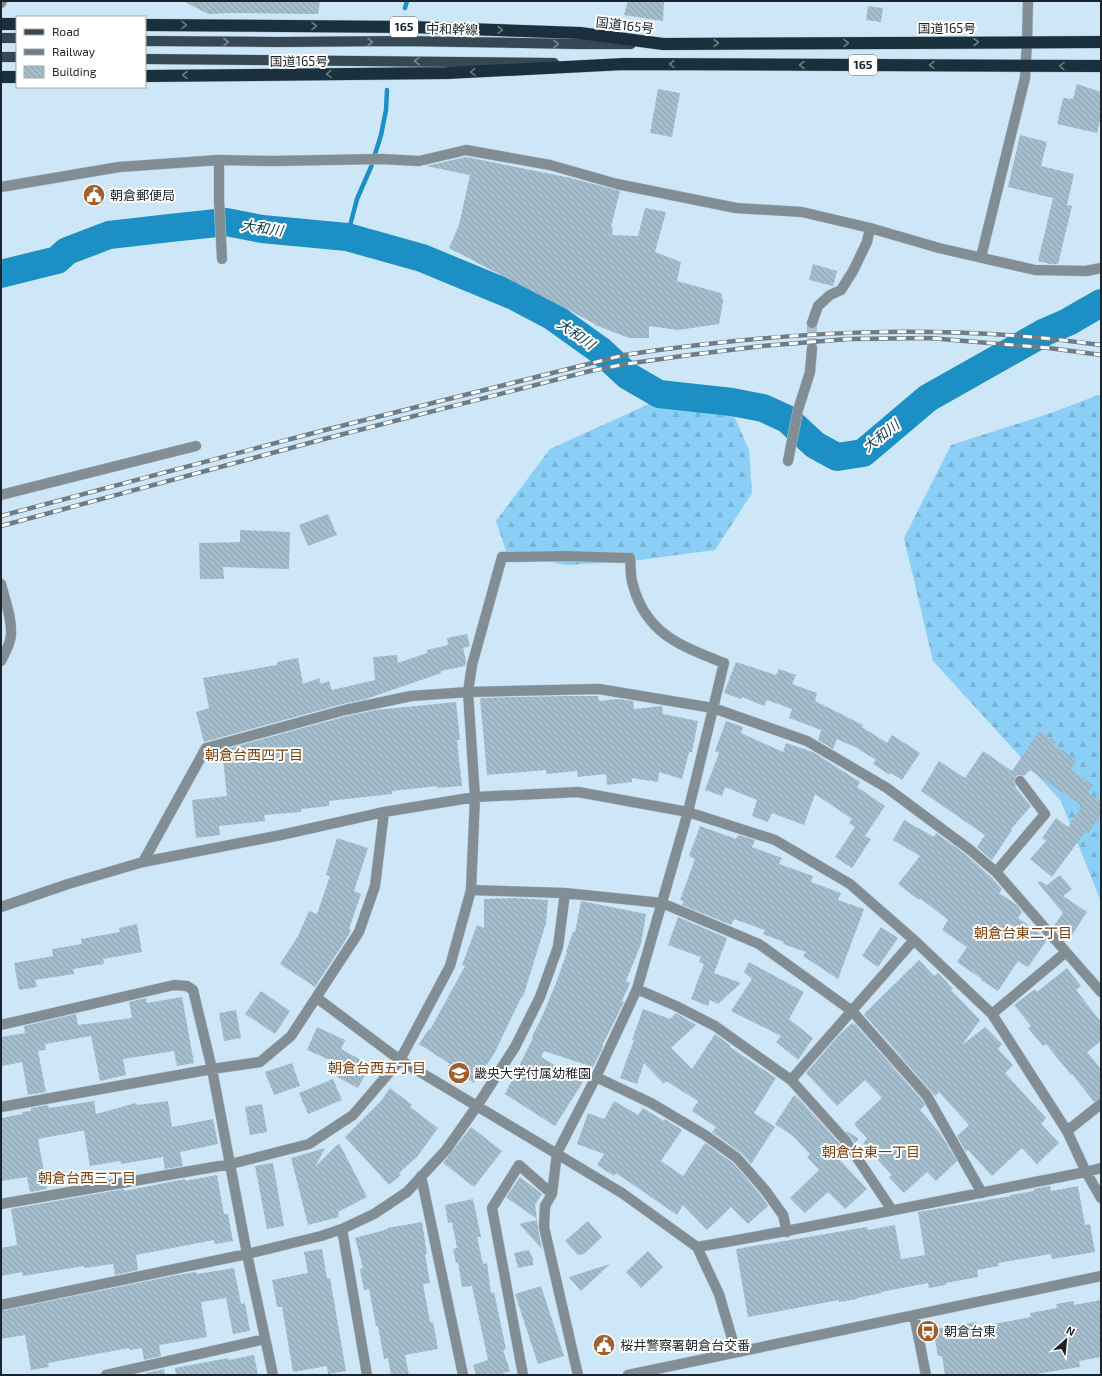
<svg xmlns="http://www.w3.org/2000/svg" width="1102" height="1376" viewBox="0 0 1102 1376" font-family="'Exo 2','Noto Sans JP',sans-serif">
<defs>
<pattern id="forest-firs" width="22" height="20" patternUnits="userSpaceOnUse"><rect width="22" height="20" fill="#8bcff7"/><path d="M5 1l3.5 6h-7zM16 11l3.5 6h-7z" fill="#77b2d4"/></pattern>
<pattern id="building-back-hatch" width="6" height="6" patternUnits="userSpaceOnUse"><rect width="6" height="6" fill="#a4bdcd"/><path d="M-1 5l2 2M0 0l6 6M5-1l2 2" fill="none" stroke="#8da2b0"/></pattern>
</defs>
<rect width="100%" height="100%" fill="#cde7f8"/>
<!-- forest -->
<path fill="url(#forest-firs)" d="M680,390L726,397L749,450L752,493L715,550L625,562L565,565L506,551L496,521L550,449Z
M1101,394V902L1061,801L933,661L904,538L951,445L1051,413Z"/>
<!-- water -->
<path fill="#1c8fc4" d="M66,253L61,266L1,278V269L25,265L27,260Z"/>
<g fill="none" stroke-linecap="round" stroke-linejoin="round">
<!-- stream -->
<path stroke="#1c8fc4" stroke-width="4.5" d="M405,8L407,1
M347,237L357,199L371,167L381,135L386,110L387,90"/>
<!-- river -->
<path stroke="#1c8fc4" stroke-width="28" d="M1,274L57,260L67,251L109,235L170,228L226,222L262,229L347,237L422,258L514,296L552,316L601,351L628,376L659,394L732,402L763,408L787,419L815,445L837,457L863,453L928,398L1045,332L1068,322L1101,303"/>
</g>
<!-- building -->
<path fill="url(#building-back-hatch)" d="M183,1H320L318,14L231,13L208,14Z
M628,1H664L663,21L624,15Z
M868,6L883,8L881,22L866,20Z
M1077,84L1101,92V116L1097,133L1057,124L1063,98L1073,99Z
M658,89L680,93L672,137L650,133Z
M1020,135L1047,142L1041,166L1074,174L1067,205L1072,206L1058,264H1050L1038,261L1053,198L1008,187Z
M466,157L571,178L620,191L611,227L613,228L612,235L638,236L645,208L666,212L655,252L681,262L677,281L721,293L723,302L719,324L678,330L649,326V338H629L595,325V324L449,248L459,225L470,175L426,166Z
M813,264L837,271L833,286L809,280Z
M328,514L337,535L308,546L299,525Z
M240,530L290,532L289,569L223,567L224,579H200L199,543L240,542Z
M467,634L470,646L463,648L466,661L465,666L441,671V673L366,699L343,704L204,742L196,712L209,708L203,678L277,665V662L298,658L303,684L319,678L321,684L329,681L332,690L375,680L373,657L397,655L398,663L427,653V650L448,645L447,638Z
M736,662L776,675L779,669L796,675L792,684L817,693L815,701L863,725L862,727L887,743L892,735L920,753L902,780L891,773L890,775L873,764L876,760L852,745V746L837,739L833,749L818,740L821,730L789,718L792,709L767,700L764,706L742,697L741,699L724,693Z
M565,696H598L599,701L618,699L633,701L634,709L662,706L663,714L698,721L692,752H689L682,779L659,772L658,782L632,778V782L607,785L606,774L578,777L577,771L546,774V770L487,775L480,698Z
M456,702L460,740H457L462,786L438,788L437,786L392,791V794L329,801V806L301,809V812L264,815L265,821L219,826L220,835L196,838L192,800L227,796L222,750L347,716L376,710Z
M726,721L743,727L741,733L783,752L786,743L813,752L860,782L857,787L885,806L865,836L871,839L852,868L835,857L855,827L849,823L852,819L815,794L804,825L772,813L768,822L752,816L757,800L725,787L722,796L705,790L719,753L715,751Z
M1039,731L1056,742L1054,745L1077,760L1071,770L1093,785L1088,793L1101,801V814L1088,834L1085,832L1052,877L1030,859L1046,841L1042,838L1056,818L1068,827L1082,806L1030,770L1024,776L1020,775L1016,776L1014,781L1016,786L1015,787L1031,806L1011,829L1012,830L992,860L977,847L985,835L921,791L939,761L965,778L983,751L1012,771Z
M904,820L934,837L936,833L965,854L991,877L1002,889L999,893L1017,905L1022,912L1018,918L1042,935L1047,940L1028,967L1018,961L998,991L981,980L982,979L957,962L967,947L942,930L948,920L920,898L919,900L898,884L920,856L893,840Z
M700,826L736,839L738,835L755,840L752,847L782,858L779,864L813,876L811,882L841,893L838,900L864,909L838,979L803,956L806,952L783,944L784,942L763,934L765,930L734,919L731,925L682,905L684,901L680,900L695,859L689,856Z
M337,838L368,848L354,891L361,894L349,929L351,930L347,938L315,987L280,964L298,936L309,911L317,914L330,876L326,875Z
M1060,875L1072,889L1063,896L1087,912L1068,941L1061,936L1053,927L1063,913L1038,883L1040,881L1047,885Z
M514,898L548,900L546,923L523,997L522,996L494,1054L474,1083L448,1066L450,1064L419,1044L429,1029L430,1030L465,966L462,965L477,925L484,928V899Z
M581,901L646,914L641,944L626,981L630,983L622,1001L624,1002L602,1046L603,1047L593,1067L544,1051L541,1057L583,1082L555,1126L505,1094L533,1038L532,1037L541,1019L556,983L567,952H566L573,932H575Z
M678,917L727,938L714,973L741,983L718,1004L710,1000L708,1006L691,999L704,964L699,962L701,957L668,945Z
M137,924L142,952L103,959L104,964L73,969L74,974L35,980L37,987L19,990L14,963L53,956L52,949L82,944L81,939L120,932L119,928Z
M881,927L898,938L878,967L862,956Z
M919,960L934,976L938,973L953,989L951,990L980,1020L962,1045L985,1027L1002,1044L998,1049L1013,1065L1005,1073L1046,1118L1041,1124L1059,1143L1037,1164L1022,1148L992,1176L968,1150L966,1152L957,1136L969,1125L939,1092L935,1096L864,1014Z
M749,962L804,992L789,1019L813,1038L798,1060L776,1042L781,1036L731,1011L752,979L744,972Z
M1067,968L1081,986L1076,990L1101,1022V1041L1087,1052L1101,1069V1098L1094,1102L1072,1074L1071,1075L1046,1044L1043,1046L1028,1028L1031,1026L1014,1005L1035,989L1037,992Z
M261,991L290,1011L275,1034L245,1014Z
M182,997L194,1063L177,1066L174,1051L123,1059L126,1075L100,1081L91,1036L45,1044L46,1050L38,1051L46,1092L28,1095L22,1062L1,1066V1037L25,1033L24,1026L76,1014L78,1025L132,1018L129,1002L146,998L147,1003Z
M643,1009L670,1019L676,1013L696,1025L671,1048L692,1069L715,1034L731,1046L730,1047L776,1078L754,1113L775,1127L751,1164L741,1153L712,1132L716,1127L692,1111L698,1101L666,1081L664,1084L644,1063L637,1084L620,1078L634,1040H632Z
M236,1010L241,1038L224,1041L219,1013Z
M852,1023L853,1025L854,1023L922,1100L925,1105L920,1110L940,1133L957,1161L936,1181L927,1172L904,1193L889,1177L892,1175L863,1144L867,1138L854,1124L882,1098L865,1080L837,1106L806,1073L839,1035Z
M317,1027L345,1040L341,1049L368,1064L372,1062L358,1088L337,1077L353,1070L307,1050Z
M292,1063L300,1086L274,1095L265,1072Z
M333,1079L342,1100L308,1114L299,1093Z
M390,1088L412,1105L410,1107L438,1128L417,1157L399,1173L401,1175L389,1185L345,1137L381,1101Z
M794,1095L799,1099L840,1144L845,1152L838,1158L867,1189L845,1209L828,1192L805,1213L790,1198L819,1170L807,1157L810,1154L793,1136L775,1124Z
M94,1101L96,1114L136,1103L137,1105L168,1101L172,1127L213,1119L218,1144L180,1152L183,1166L165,1169L163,1157L121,1164L120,1161L90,1166L84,1131H81L38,1139L47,1189L30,1192L27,1177L1,1181V1118L23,1114L22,1112L31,1111V1108L48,1105L49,1108Z
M614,1101L638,1115L643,1108L664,1121L665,1119L682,1130L661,1161L683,1176L705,1143L733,1163L760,1194L768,1206L748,1224L731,1207L707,1230L683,1205L677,1215L616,1173L614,1176L597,1165L604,1154L577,1144L588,1113L604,1119Z
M262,1104L267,1132L250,1135L245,1107Z
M471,1127L502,1151L474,1187L443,1163Z
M847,1131L859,1139L855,1143L846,1132Z
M339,1143L367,1197L338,1212L339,1217L308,1225L291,1158L325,1148L315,1167Z
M273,1163L284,1226L267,1229L255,1166Z
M217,1175L224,1214H228L233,1241L215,1244L214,1240L136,1255L138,1270L115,1275L113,1264L85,1268L84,1266L23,1276L22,1272L1,1276V1248L17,1245L11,1209L124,1189V1191L185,1179V1181Z
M520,1177L542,1194L535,1205L537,1219L506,1197Z
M1050,1186L1051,1191L1078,1186L1085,1225L1090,1224L1095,1252L1052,1259L1051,1254L998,1263L999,1266L977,1270L978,1277L946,1283V1285L929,1288L928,1283L881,1292L882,1293L857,1298V1299L839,1302V1300L748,1317L736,1249L867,1227L868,1230L895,1225L901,1259L925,1255L918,1212L1011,1196L1010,1195L1034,1191V1189Z
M473,1199L481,1237H477L483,1264L487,1263L491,1293L494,1292L506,1349L503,1350L510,1371L498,1375H476L473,1365L488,1360L472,1286L462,1287L458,1262L456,1263L453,1249L457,1248L452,1222L448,1223L445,1205Z
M537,1220L538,1228L542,1249L519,1224Z
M588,1221L602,1237L584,1254L578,1255L565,1241Z
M422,1222L427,1254H425L430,1283L423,1284L430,1322H433L438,1349L405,1355L409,1375H391L388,1358L384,1359L378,1326H376L369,1289L364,1290L360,1269L363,1268L355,1238L388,1229L387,1228Z
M322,1249L327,1278H330L346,1371L328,1374L327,1366L293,1372L282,1307H277L272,1280L308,1273L304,1252Z
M529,1250L533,1259V1265L518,1268L514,1253Z
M648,1251L663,1267L641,1288L626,1272Z
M610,1264L581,1291L569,1277Z
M234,1268L241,1304L245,1303L250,1331L233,1334L226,1298L201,1302L207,1337L159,1345L161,1356L144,1360L142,1348L130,1350L129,1348L48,1363L49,1367L31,1370L25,1335L1,1339V1311L177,1275L196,1272L197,1274Z
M541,1286L564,1356L538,1364L515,1294Z
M1101,1300V1357L1079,1361L1080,1367L1029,1375H945L942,1356H938L933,1329L977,1322L978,1327L1031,1317L1030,1313L1057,1308L1056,1304L1074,1301V1305Z
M254,1355L258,1375H176L175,1368L228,1358L229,1360Z
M164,1369L165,1375H147L146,1373Z"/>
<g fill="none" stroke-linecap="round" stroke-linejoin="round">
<!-- minor-tunnel -->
<path stroke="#a9c0cf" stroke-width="10" stroke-dasharray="10 5" stroke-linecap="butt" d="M812,348V323"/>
<!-- minor casing -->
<g stroke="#adc4d3" stroke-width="11">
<path id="minor" d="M1,3L2,1
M219,160V200L222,259
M1,187L119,167L219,160L273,161L381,159L419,161L466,150L550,165L617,184L736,208L802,212L870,228L939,248L1035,270L1086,271L1101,268
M981,257L1025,78L1027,42L1028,1
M812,323L818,306L830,295L841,290L853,271L867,242L870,228
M788,461L798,410L810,372L812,348
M1,495L196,446
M1,584C5,600 12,618 11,634C11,643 5,653 1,661
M143,862L206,748L345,710L411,696L468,692L599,689L713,708L807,741L887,788L969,849L996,872L1066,952L992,1014
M996,872L1045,814L1020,781
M471,890L565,893L662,903L759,944L852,1011L927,1096L982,1193
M1,907L68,884L143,862L281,835L384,812L475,797L578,792L688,812L775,840L850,884L914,940L992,1014L1067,1131L1086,1172L1101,1198
M1066,952L1101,992
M637,989L676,1006L715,1026L791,1080L845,1140L892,1210
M317,998L400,1060L622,1193L697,1247L719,1294L736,1352
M1,1025L174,985L187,986L193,990L212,1069L247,1254L273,1375
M596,1077L651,1103L705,1135L737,1158L765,1190L783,1215L787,1232
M791,1080L914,940
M1,1107L212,1069L260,1062L291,1036L359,932L375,886L384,812
M1067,1131L1101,1104
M421,1176L463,1375
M1,1204L231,1164L309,1144L353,1115L400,1060L450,966L471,890L475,797L468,692L472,665L502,557L565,556L630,558C631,567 630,577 633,585C646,634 681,646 724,663L688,812L637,989L596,1077L557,1153L552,1194L545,1206L544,1227L578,1375
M342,1229L367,1375
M697,1247C827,1225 957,1197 1086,1172L1101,1168
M1,1305L247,1254L321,1236L342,1229L374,1214L407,1192L446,1150L477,1106L515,1047L540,997L558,947L565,893
M914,1315L926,1375
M106,1375L265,1339
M523,1375L492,1208L519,1165L552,1194
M628,1375L1101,1276"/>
</g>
<!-- major casing -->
<g stroke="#adc4d3" stroke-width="11">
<path id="major" d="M1,38H17
M145,41L277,42L401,41L578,44H631
M1,57H17
M145,59L554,63"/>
</g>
<!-- highway casing -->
<g stroke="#adc4d3" stroke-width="13">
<path id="highway" d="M1,24H17
M145,25L411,27L580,33L663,44L1101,42
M145,76L447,73L624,64L1101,66
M1,77H17"/>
</g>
<!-- minor -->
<use href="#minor" stroke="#828d94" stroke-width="10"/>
<!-- major -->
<use href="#major" stroke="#354853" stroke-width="10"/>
<!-- highway -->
<use href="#highway" stroke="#1a303c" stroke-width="12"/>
<!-- rail casing -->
<g stroke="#6c7d88" stroke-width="4.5">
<path id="rail" d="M1,516L321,431L624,355C784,331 941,322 1101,345
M1,526L324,439L590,371L626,364L682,356L762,346L848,339L930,338L953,340L1049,348L1101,355"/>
</g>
<!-- rail -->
<use href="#rail" stroke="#fff" stroke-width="3" stroke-dasharray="9" stroke-linecap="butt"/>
</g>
<!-- one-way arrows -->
<defs><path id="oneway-chevron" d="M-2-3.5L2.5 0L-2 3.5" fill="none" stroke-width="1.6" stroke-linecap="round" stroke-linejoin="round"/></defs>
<g stroke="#6a7880">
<use href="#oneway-chevron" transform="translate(184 25) rotate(1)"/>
<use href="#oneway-chevron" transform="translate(314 26)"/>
<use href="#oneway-chevron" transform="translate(500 30) rotate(2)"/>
<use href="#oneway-chevron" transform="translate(976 42)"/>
<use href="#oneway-chevron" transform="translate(716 43)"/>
<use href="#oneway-chevron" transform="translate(846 43)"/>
<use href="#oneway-chevron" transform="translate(672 64) rotate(-180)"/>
<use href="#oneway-chevron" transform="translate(802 65) rotate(-180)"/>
<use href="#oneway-chevron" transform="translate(932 65) rotate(-180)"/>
<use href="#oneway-chevron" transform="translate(1062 66) rotate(-179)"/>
<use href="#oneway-chevron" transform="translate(473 72) rotate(177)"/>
<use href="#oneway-chevron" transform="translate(329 74) rotate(179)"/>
<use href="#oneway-chevron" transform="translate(185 75) rotate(180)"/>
</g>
<g stroke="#7c888f">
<use href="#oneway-chevron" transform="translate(226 42)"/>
<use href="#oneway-chevron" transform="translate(370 42)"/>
<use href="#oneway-chevron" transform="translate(556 44) rotate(1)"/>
<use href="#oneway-chevron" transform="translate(417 61) rotate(-179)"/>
</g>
<!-- icons -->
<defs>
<g id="civic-disc" transform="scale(1.15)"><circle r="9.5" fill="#a15f2c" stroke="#fff"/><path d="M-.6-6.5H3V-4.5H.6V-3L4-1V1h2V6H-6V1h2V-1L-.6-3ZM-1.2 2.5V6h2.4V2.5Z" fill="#fff"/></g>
<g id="school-disc" transform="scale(1.15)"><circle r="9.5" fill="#a15f2c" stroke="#fff"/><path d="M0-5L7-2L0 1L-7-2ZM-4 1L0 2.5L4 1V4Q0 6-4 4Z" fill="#fff"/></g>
<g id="bus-disc" transform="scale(1.15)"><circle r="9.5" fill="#a15f2c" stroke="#fff"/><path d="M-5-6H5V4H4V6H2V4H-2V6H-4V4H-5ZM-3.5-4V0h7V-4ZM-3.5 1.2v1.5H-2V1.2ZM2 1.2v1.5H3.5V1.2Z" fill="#fff"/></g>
</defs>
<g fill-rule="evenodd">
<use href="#civic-disc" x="94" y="195"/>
<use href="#school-disc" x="459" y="1073"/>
<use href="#bus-disc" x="928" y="1331"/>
<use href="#civic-disc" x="604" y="1345"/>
</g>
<g text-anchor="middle" stroke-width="4" stroke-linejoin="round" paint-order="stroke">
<!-- shield labels -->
<g fill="#fff" stroke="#5f666a" stroke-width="1">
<rect x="390" y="17" width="28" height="20" rx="3"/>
<rect x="849" y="55" width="28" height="20" rx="3"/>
</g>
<g font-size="12" font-weight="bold" fill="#1a242a">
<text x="404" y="31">165</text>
<text x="863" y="69">165</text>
</g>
<!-- street labels -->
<g font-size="13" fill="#1a242a" stroke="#fff">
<text transform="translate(625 25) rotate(7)" y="5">国道165号</text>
<text x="947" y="33">国道165号</text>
<text transform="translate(452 29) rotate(1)" y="5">中和幹線</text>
<text x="299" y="66">国道165号</text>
</g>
<!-- poi labels -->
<g font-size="13" fill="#1a242a" stroke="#fff" text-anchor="start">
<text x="110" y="200">朝倉郵便局</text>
<text x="474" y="1078">畿央大学付属幼稚園</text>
<text x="944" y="1336">朝倉台東</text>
<text x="620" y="1350">桜井警察署朝倉台交番</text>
</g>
<!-- water labels -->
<g font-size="14" font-style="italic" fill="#144056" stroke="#fff">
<text transform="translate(262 228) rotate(8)" y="5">大和川</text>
<text transform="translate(576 334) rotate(35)" y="5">大和川</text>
<text transform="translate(881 436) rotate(-38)" y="5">大和川</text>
</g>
<!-- neighbourhood labels -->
<g font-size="14" fill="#7b400e" stroke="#fff">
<text x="254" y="760">朝倉台西四丁目</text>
<text x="1023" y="938">朝倉台東二丁目</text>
<text x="377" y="1073">朝倉台西五丁目</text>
<text x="871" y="1157">朝倉台東一丁目</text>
<text x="87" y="1183">朝倉台西三丁目</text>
</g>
</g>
<!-- border -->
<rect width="1102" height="1376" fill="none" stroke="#1a242a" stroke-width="4"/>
<!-- legend -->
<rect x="16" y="16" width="130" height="72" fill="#ffffff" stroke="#a3a7aa"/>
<rect x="24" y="29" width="20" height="6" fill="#354853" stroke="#a3a7aa"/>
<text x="52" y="36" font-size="12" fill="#1a242a">Road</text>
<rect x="24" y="49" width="20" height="6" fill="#6c7d88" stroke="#a3a7aa"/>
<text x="52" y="56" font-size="12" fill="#1a242a">Railway</text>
<rect x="24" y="66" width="20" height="12" fill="url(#building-back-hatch)" stroke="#a3a7aa"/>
<text x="52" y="76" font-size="12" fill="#1a242a">Building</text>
<!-- north arrow -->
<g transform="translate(1066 1340) rotate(27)" stroke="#ffffff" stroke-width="3" paint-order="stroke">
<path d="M0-3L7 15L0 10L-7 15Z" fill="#1a242a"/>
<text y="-6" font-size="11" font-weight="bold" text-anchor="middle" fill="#1a242a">N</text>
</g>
</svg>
